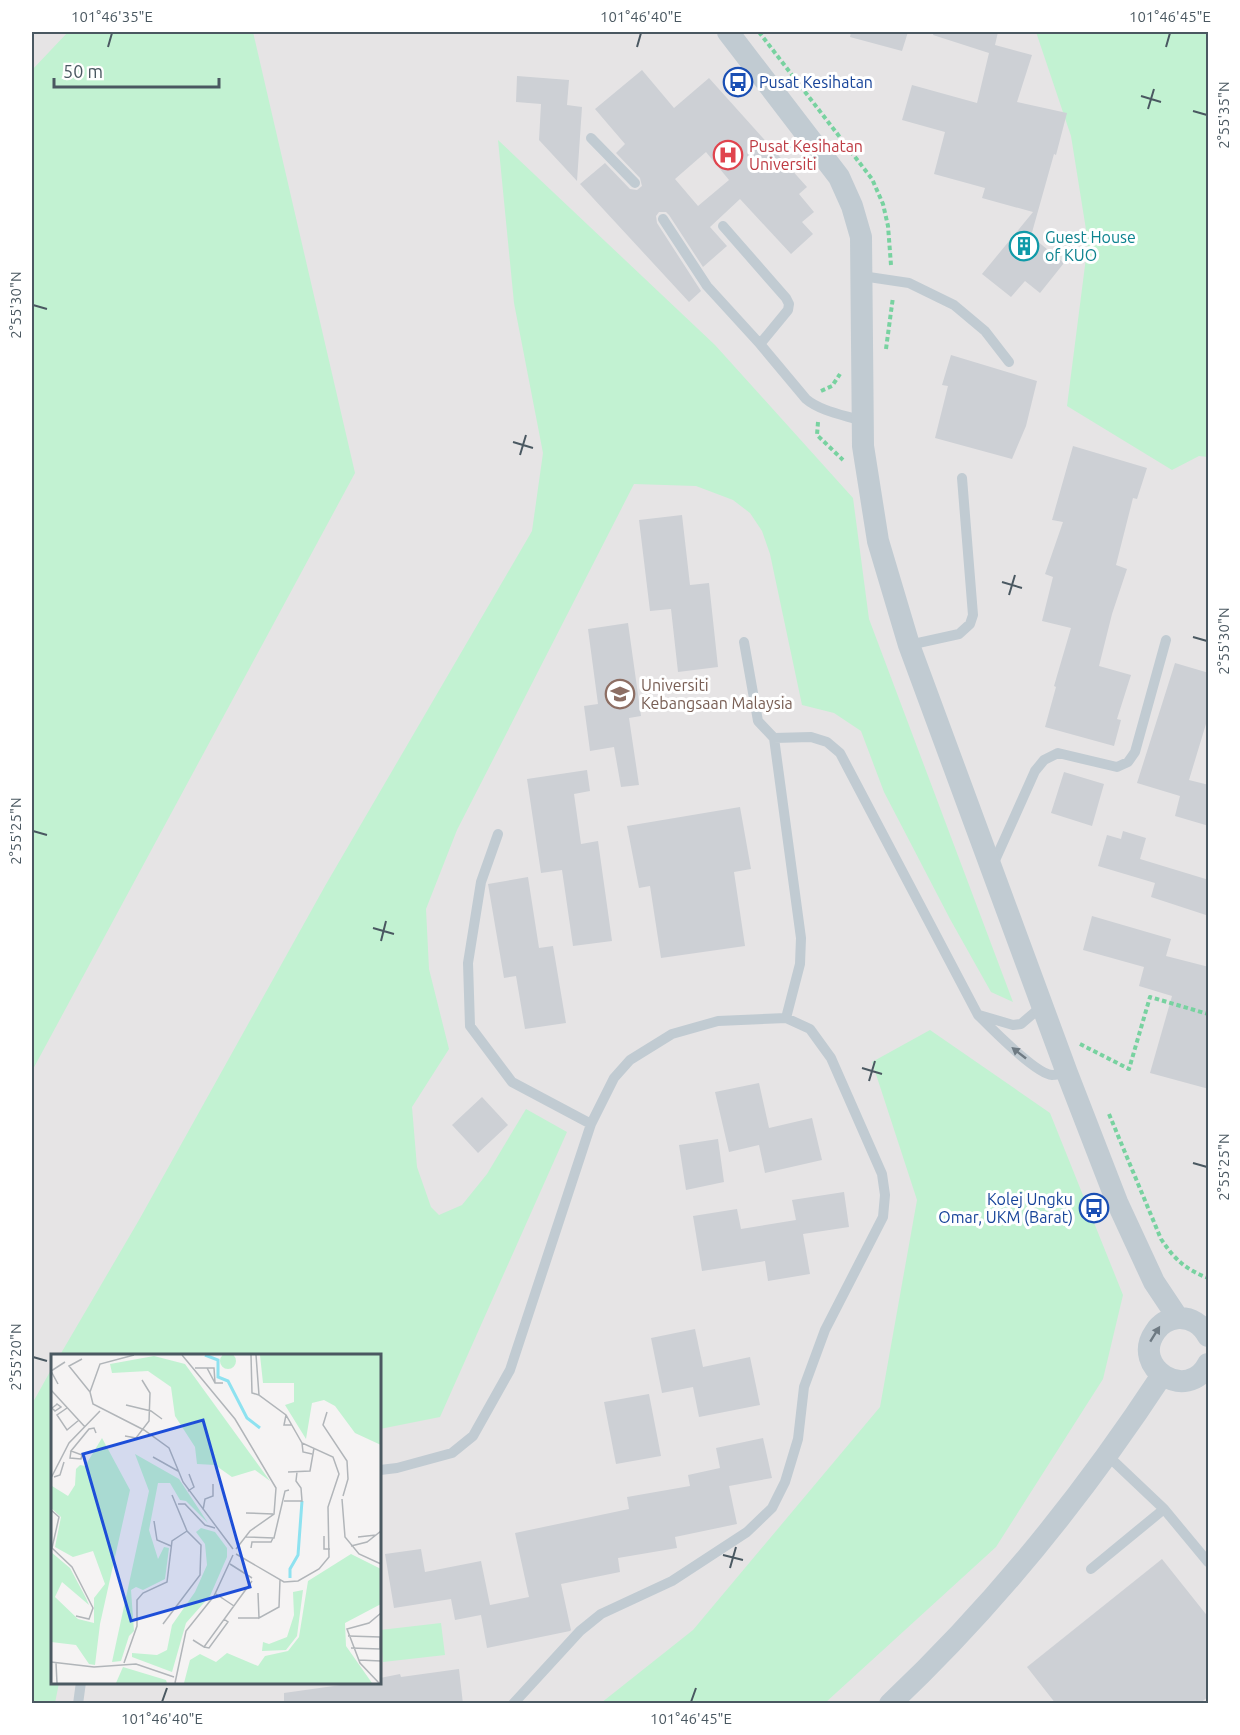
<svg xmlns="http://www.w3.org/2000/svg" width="1240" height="1735" viewBox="0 0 1240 1735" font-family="Ubuntu,sans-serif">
<rect width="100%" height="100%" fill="#f5f3f3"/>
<!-- education -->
<path fill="#e6e4e5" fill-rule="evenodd" d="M32,32H1208V1703L32,1704ZM52,1356H380V1682H52Z"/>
<!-- green -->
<path fill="#c2f2d2" d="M68,32H253L355,473L32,1071V70Z
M1036,32H1208V457L1199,456L1172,470L1067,406L1088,242L1071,136Z
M498,140L715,345L853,498L869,619L1013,1002L991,992L950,919L884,792L861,731L834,713L802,705L770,554L762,531L750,513L733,500L696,486L634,484L457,830L426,909L429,969L449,1049L412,1107L417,1167L431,1207L439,1215L462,1205L487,1174L526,1109L567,1132L440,1417L380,1429V1356L60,1355L139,1220L325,886L532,531L543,453L514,303Z
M930,1030L1050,1113L1123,1295L1103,1379L996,1547L825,1703H601L693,1630L880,1407L917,1200L872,1062Z
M52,1368V1682L59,1683L55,1703H32V1404Z
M441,1623L445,1655L383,1662L380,1630Z"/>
<!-- building -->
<path fill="#cdd0d5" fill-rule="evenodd" d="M851,32H908L902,51L850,37Z
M934,32H998L995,45L1032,55L1017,102L1067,113L1056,155L1054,154L1031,236L1064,263L1040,293L1025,281L1011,297L982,274L1033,212L982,198L985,188L934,174L945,132L902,120L912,85L977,103L989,53L933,35Z
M642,70L674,108L709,78L807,187L799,194L814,212L802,222L813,234L791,254L740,199L710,227L727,246L703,267L669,215L666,212H659L656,216L657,223L701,291L689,302L580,184L605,163L630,189L637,190L642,186L640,178L616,153L625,144L595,109ZM706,152L729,180L698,206L675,179Z
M517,76L569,80L567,105L582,107L577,181L539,140L541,104L516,102Z
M951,355L1037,381L1026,426L1012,459L935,438L948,386L942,385Z
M1073,446L1147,468L1137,499L1133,498L1116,565L1127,569L1112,614L1099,666L1131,675L1117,719L1121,720L1114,746L1045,727L1056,687L1054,686L1071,628L1042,621L1053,577L1045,574L1063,522L1052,520Z
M682,515L690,585L709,583L718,667L678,672L671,609L650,611L639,520Z
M628,623L641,716L629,718L639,785L621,787L614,747L590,751L584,706L598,704L588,629Z
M1175,663L1209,673V714L1189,780L1209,785V826L1175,816L1180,796L1137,783Z
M587,770L590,791L574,794L581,844L598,841L612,941L573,946L562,870L541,873L527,779Z
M1064,772L1104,784L1092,826L1051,813Z
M740,807L751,869L734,872L745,946L661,958L650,886L639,888L627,826Z
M1123,831L1146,838L1140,859L1209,880V916L1151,897L1155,883L1098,866L1107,835L1121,839Z
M528,877L539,948L553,946L566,1023L525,1029L516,976L504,978L488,884Z
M1092,916L1171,939L1166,956L1209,967V1089L1150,1073L1172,996L1139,986L1144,967L1083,950Z
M759,1083L769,1128L812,1118L822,1160L765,1173L759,1145L729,1152L715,1092Z
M482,1097L508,1125L478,1153L452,1125Z
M718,1139L724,1182L686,1190L679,1145Z
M844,1192L849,1227L803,1234L810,1274L768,1281L765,1261L702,1271L693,1216L737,1209L741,1229L796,1220L792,1200Z
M695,1329L703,1367L750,1357L760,1405L699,1417L693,1387L662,1393L651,1338Z
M649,1394L661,1456L616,1464L604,1402Z
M763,1438L772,1478L729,1486L737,1524L675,1537L677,1548L618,1558L620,1572L561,1584L571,1630L570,1631L487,1648L481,1615L455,1620L451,1599L394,1608L385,1554L421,1549L425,1572L481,1561L490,1605L529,1597L515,1533L629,1509L627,1497L690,1486L688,1475L720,1468L716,1448Z
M1162,1559L1209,1618V1696L1199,1704H1056L1027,1667Z
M459,1669L463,1704H284V1693L355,1683H380V1678L400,1674L401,1677Z"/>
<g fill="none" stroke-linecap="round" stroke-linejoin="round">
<!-- path -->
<path stroke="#78d2a0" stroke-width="4" stroke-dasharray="4.5 3" stroke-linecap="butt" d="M759,32L872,179L883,204L888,226L891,265
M886,349L893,297
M821,391L832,386L840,374
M818,422L817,435L843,460
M1208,763V767
M1080,1044L1129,1069L1150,997L1208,1014
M1109,1114L1161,1239C1175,1260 1185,1269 1208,1278"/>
<!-- lane -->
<path stroke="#c1cbd2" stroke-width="10" d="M591,138L635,183
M663,219L707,286L760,344L806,399C820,411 844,415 862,421
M723,226L786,298L789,304L788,310L760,344
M862,276L909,283L954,305L985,331L1009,362
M744,642L758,721L774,738L801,938L800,964L786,1018
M909,645L959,634L970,624L973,615L962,478
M774,738L811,737L827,742L840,753L978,1015C991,1028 1036,1074 1052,1075C1057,1075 1062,1073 1067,1073
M498,834L481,882L468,963L470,1026L512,1082L591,1124
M992,867L1035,771L1044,760L1058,753L1117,767L1128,762L1135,752L1166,640
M979,1015L1013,1025L1021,1024L1042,1006
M1107,1455L1164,1509L1208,1562
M380,1470L397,1468L452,1453L473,1436L510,1370L591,1124L614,1078L630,1060L672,1034L718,1021L786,1018L810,1029L831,1058L882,1174L885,1195L883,1217L825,1330L804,1387L798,1439L785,1482L772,1508L747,1532L672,1581L601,1614L580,1631L513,1704
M1091,1569L1164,1509
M78,1704L81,1682"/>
<!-- street -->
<path stroke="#c1cbd2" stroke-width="22" d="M728,32L839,177L852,206L861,237L863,446L878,541L909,645L1067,1073L1117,1202L1154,1282L1178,1318
M1208,1336C1202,1325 1191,1317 1178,1318C1168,1319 1160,1324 1155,1332C1130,1368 1188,1403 1208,1364
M890,1704C994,1606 1084,1494 1162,1375"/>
</g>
<!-- one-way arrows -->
<defs><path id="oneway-solid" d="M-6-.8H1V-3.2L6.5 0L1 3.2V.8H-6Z" transform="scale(1.5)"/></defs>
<g fill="#6e7a83">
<use href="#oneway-solid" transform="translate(1019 1053) rotate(-142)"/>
<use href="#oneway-solid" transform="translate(1155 1334) rotate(-58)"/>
</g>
<!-- ticks -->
<path fill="none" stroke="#4a5861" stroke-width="2" d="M108,47L112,33M637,47L641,33M1166,47L1170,33M1141,96L1161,102M1148,109L1154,89M1193,111L1207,115M33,305L47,309M513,442L533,448M520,455L526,435M1002,582L1022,588M1009,595L1015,575M1193,637L1207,641M33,831L47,835M373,928L394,934M381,941L386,921M862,1068L882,1074M869,1081L875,1061M1193,1163L1207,1167M33,1357L47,1361M723,1555L743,1560M730,1568L736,1547M162,1702L167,1688M691,1702L696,1688"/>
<!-- icons -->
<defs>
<g id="bus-ring" transform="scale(1.5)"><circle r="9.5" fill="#fff" stroke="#1a4fb4" stroke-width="1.5"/><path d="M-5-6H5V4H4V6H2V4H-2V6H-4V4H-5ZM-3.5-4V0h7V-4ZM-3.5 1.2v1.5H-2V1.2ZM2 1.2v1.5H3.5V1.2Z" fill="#1a4fb4"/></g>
<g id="hospital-ring" transform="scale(1.5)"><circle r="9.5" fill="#fff" stroke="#e0444e" stroke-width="1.5"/><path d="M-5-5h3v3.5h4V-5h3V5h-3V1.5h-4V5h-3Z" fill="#e0444e"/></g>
<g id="building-ring" transform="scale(1.5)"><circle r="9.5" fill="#fff" stroke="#0f9aa8" stroke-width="1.5"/><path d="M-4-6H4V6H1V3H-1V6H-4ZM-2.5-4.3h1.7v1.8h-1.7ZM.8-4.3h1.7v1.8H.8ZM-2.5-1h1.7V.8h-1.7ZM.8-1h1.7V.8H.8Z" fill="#0f9aa8"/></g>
<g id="university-ring" transform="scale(1.5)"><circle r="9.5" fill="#fff" stroke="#8d6e63" stroke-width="1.5"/><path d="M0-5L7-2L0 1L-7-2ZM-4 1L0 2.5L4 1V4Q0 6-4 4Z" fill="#8d6e63"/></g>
</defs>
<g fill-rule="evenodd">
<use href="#bus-ring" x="738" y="82"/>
<use href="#hospital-ring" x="728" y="155"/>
<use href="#building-ring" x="1024" y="246"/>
<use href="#university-ring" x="620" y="694"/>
<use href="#bus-ring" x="1094" y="1208"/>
</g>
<g text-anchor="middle" stroke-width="6" stroke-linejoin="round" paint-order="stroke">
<!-- transit labels -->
<g font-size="16" fill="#164399" stroke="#fff" text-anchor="start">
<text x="759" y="88">Pusat Kesihatan</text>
<text x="1073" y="1205" text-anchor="end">Kolej Ungku<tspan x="1073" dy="18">Omar, UKM (Barat)</tspan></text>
</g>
<!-- health labels -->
<g font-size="16" fill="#be3a42" stroke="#fff" text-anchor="start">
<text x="749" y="152">Pusat Kesihatan<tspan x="749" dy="18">Universiti</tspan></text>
</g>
<!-- culture labels -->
<g font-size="16" fill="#0d838f" stroke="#fff" text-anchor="start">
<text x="1045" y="243">Guest House<tspan x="1045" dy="18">of KUO</tspan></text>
</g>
<!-- education labels -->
<g font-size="16" fill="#785e54" stroke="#fff" text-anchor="start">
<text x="641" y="691">Universiti<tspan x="641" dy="18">Kebangsaan Malaysia</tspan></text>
</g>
</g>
<!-- overview -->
<g transform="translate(51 1354)">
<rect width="330" height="330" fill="#f5f3f3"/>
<path d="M169 7a8 8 0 1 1 16 0a8 8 0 1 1-16 0ZM209,1H330V91L304,79L284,52L273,46L261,49L255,85L234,51L243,48V29H212ZM103,2L134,10L219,127L204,116L181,123L164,111L146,110L144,93L124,62L120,33L97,17L61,19L59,10ZM51,84L79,136L49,270L44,311L38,310L25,291L0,288V198L19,214L35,244L38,251L11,228L4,243L27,265L43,269V244L54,230L42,197L22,203L4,193L10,163L0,154V142L1,132L17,142L24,131L25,115L29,111L34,112ZM84,100L128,125L157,169L135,147L129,146L119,129H107L98,176L107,205L113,193L118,194L114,225L92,236L85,233L80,236L83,277L78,282L70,307L61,308L98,137ZM150,174L164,178L176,194V203L159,242L135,269L121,318L81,303V299L106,301L116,296L121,271L144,238L156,211L154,190L145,178ZM300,200L330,215V250L294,269L295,292L321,329H133L139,306L149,300L165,308L176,299L207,312L214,302L237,297L248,283L257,227ZM252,236L246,282L235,296L211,297L212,288L218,290L236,283L243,261L242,238ZM72,313L115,326L116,329H65Z" fill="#c2f2d2"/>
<path fill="none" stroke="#8ee2f0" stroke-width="3" d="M154,1L167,6V23L177,27L196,64L209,74M239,224V215L247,201L251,147"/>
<path fill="none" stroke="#b1b5b9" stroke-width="1.5" d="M83,1L49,10L39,38L42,50L93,76L118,94L132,128L182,195M131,1L184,65L225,134L223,160L199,177L185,195M200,1L201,39L208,41M31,5L18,12L39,38M144,14H156L164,29H172M156,14H163L164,29M7,30L0,17L14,8M0,36L34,73M75,51L100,57L111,65M0,54H1L5,51L6,50L10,53L4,57L1,54M16,54L6,61L16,76L28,66M276,58L272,71L296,107L297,125L292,142M235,61L233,71H241M74,82L85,84L98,67L99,39L91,26M251,89L252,98L261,100M20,97L19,104L30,105L31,101L20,97L38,75L43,74L45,79M102,103L127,117M237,118L259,117L263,94M3,123L9,121L13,108M0,124L18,89L49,57M137,137L143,133L138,120M291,145L294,183L308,200L330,210M233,147H251L250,134L245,127L246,118M127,150H134L154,171L164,174M0,156L8,163L1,194L21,213L42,254L38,265L25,262M152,156L154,145L162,142V130M195,159L222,160M103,167L106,186L120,192M273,182V195H279M195,183L223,184L234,137L238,136M307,183L325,181M300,192L316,188L330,177M200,194L201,188H220L222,184M185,200L233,228L247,227L268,215L278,203L277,153L288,120L282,103L251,89L235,61L208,41L205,1M179,210L201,224M207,239L208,264L228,253L229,226M165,240L183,252M187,264H208M112,270L149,221L150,191L136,177L121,141M297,282L329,283V295L300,294M142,286L153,293L201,227M153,293L158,294L177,268L173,265M308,306L330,307M0,308L43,313L85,310L123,323M5,309L6,329M73,309L86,272V246L92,239L116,228L121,187L136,177M124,329L135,277L163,242L182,201M328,329L309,309L296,275L318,269L330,259"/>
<path fill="#1d4ed8" fill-opacity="0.15" stroke="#1d4ed8" stroke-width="3" d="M152,66L199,233L80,267L32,100Z"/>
<rect width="330" height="330" fill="none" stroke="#4a5861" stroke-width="3"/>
</g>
<!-- border -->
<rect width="1240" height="1735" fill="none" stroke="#ffffff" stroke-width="66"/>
<!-- scale -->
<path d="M54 78v9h165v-9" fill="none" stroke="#4a5861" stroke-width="3"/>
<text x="63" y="78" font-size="18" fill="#4a5861" stroke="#ffffff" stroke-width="4.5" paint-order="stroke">50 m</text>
<rect x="33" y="33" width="1174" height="1669" fill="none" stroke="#4a5861" stroke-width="2"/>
<g font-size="15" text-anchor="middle" fill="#4a5861">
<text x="112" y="22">101°46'35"E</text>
<text x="641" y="22">101°46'40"E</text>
<text x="1170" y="22">101°46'45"E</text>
<text transform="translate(1224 115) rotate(-90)" y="5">2°55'35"N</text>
<text transform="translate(16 305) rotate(-90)" y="5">2°55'30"N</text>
<text transform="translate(1224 641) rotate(-90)" y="5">2°55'30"N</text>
<text transform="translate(16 831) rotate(-90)" y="5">2°55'25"N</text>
<text transform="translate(1224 1167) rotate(-90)" y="5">2°55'25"N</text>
<text transform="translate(16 1357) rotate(-90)" y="5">2°55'20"N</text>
<text x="162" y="1724">101°46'40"E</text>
<text x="691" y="1724">101°46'45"E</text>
</g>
</svg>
